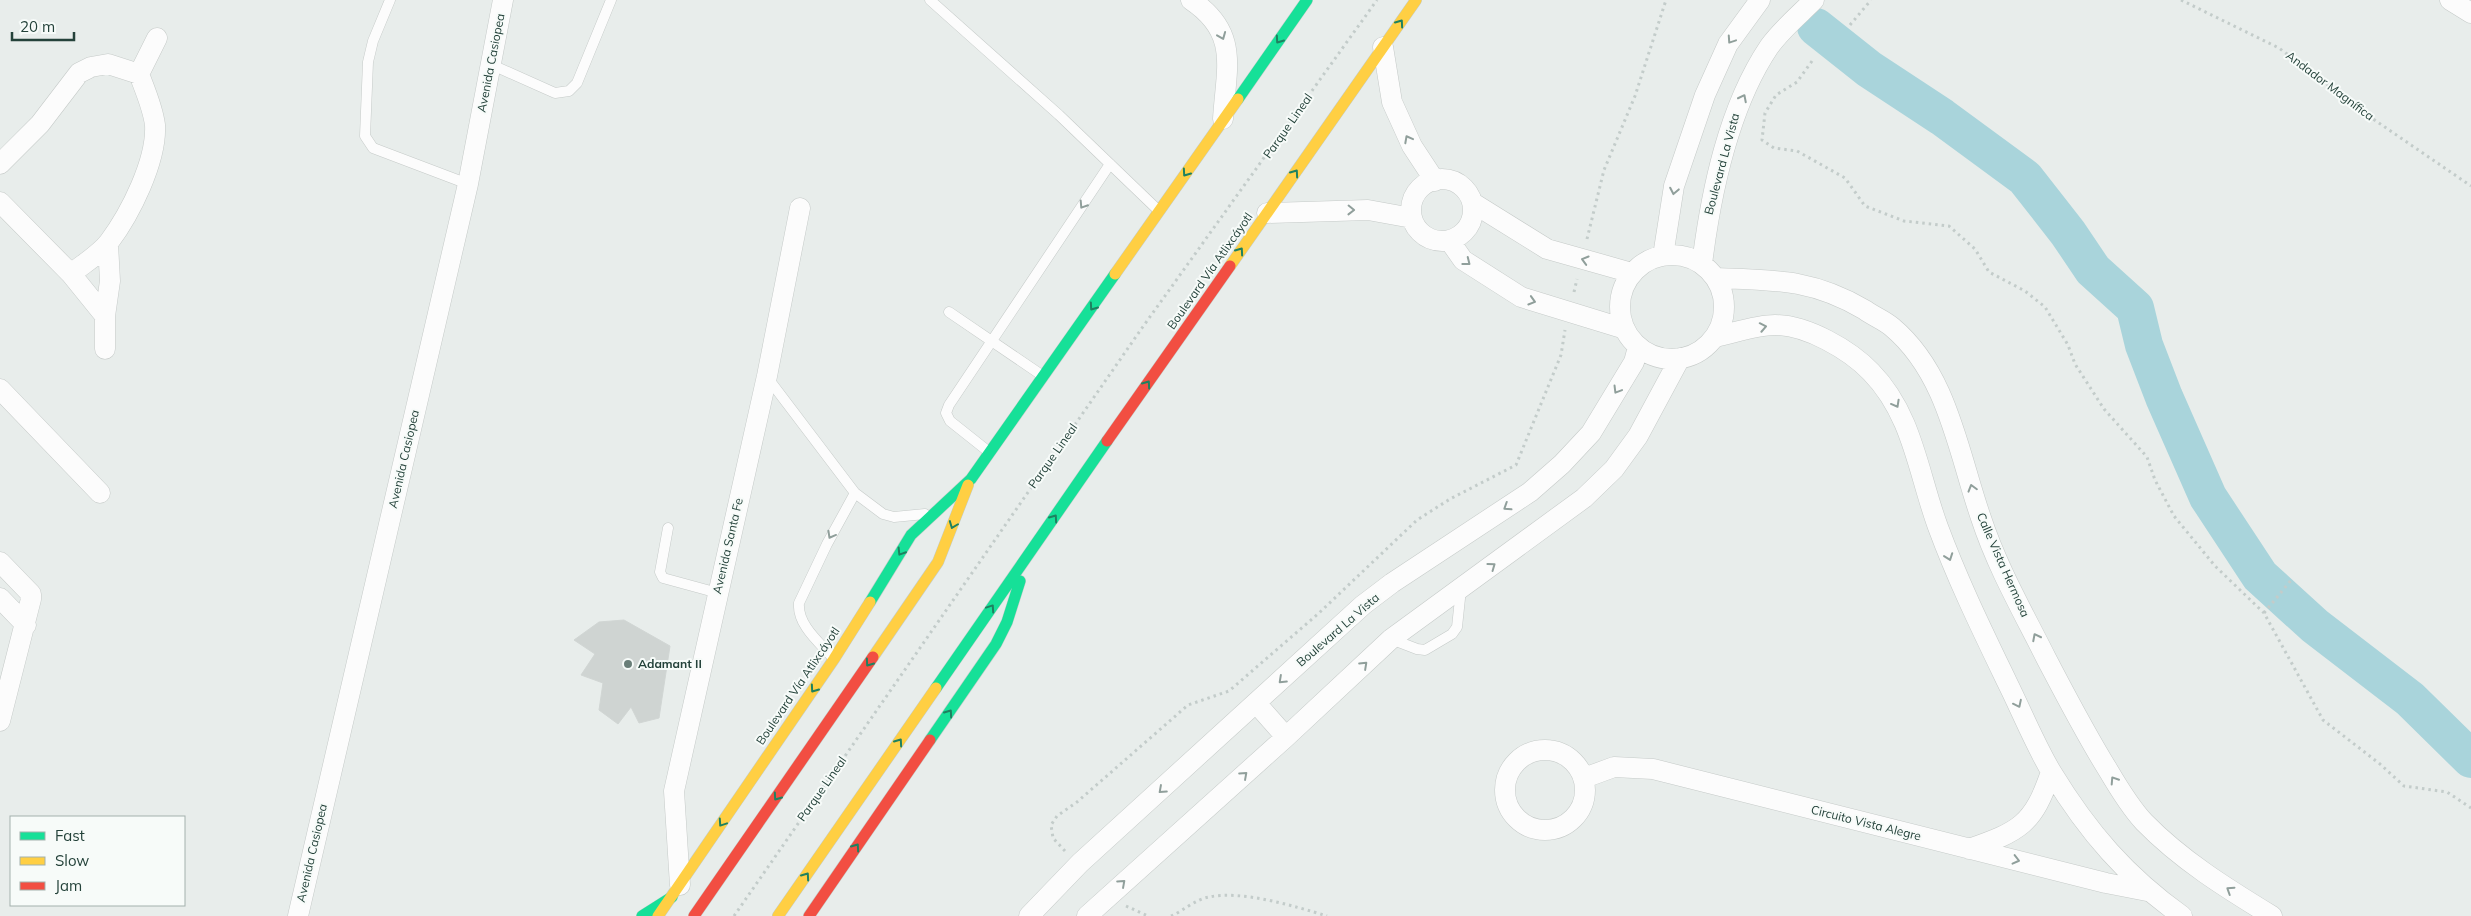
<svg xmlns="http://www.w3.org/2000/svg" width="2471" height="916" viewBox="0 0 2471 916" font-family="Mulish,sans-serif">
<rect width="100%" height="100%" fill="#e8edeb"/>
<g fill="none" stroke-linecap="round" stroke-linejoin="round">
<!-- river -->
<path stroke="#a9d4db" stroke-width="38" d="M1816,27L1869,69L1942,117L2025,178L2068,233L2093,270L2135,308L2144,345L2164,397L2208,497L2260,576L2315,626L2410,699L2471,759"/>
</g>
<!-- building -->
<path fill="#cfd4d2" stroke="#d1d6d4" d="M624,620L670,646L659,718L639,723L631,707L618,724L599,710L603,683L581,675L595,654L574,640L599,622Z"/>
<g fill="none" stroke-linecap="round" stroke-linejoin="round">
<!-- lane casing -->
<g stroke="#c5cac8" stroke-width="11">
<path id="lane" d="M390,0L373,41L368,62L365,136L373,148L468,184
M930,0L1059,115L1159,211
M490,64L555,93L569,91L577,83L611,0
M949,312L1043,376
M767,377L855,493L883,514L894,517L925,514
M989,452L950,421L946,413L949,405L1110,164
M668,528L660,572L663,578L718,593
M1391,639L1417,649L1425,650L1452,634L1457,627L1461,589
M833,658C820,643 797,625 799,603L827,544L855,493"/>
</g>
<!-- street casing -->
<g stroke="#c5cac8" stroke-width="21">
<path id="street" d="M1191,0C1240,33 1226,68 1223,119
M2450,0L2471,13
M1383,47L1392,102L1412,146L1435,181
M139,74L157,38
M0,164L40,124L79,73L91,67L108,64L139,74
M1411 210a31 31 0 1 1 62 0a31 31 0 1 1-62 0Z
M0,202L71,274L105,316
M1473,203L1547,249L1632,273
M1267,213L1368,210L1412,218
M1449,240L1463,260L1521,297L1625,329
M1620 307a52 52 0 1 1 104 0a52 52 0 1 1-104 0Z
M1663,256L1674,186L1705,95L1728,44L1760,0
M1702,264C1711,192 1728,108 1769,47C1781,30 1799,15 1814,0
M71,274C83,264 100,254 109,242C130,214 157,161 155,125C153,108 145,90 139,74
M1716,278C1775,280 1813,279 1865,310C1873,316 1884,320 1892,327C1948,374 1958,452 1981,518C1997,567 2023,612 2046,658C2066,696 2085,733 2108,770C2118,787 2130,807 2144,822C2181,860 2226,888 2272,916
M1715,337C1734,333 1756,325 1775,325C1807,325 1850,350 1871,372C1913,415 1918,473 1938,527C1958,581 1982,630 2007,682C2022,712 2035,745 2052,773C2088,832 2126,876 2182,916
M105,349V316L110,281L108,244
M0,389L100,493
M0,562L31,594V599L0,721
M0,598L26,625
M1256,703L1286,737
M1505 790a40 40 0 1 1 80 0a40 40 0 1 1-80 0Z
M1584,778L1614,767L1653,769L2106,883L2147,891
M1969,849C2020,831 2033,825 2051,772
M680,885L674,791L767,376L800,208
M298,916L468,184L503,0
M1029,916L1080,863L1363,605L1392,583L1530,492L1562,464L1591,433L1634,362L1638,347
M1087,916L1286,737L1391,639L1584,498L1614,469L1638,436L1680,358"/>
</g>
<!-- fast casing -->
<g stroke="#c3ccc9" stroke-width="12">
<path id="fast" d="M1238,99L1307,0
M870,602L911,535L971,479L1115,274
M936,688L1107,441
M930,740L996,644L1007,622L1020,581
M642,916L672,897"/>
</g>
<!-- slow casing -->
<g stroke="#c3ccc9" stroke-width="12">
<path id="slow" d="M1230,266L1416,0
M1115,274L1238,99
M873,657L938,562L968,485
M658,916L834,659L870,602
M778,916L936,688"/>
</g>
<!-- jam casing -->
<g stroke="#c3ccc9" stroke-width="12">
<path id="jam" d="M1107,441L1230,266
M694,916L873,657
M809,916L930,740"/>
</g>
<!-- path -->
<path stroke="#c3ccca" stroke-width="3" stroke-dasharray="2.5 4" stroke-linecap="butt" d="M2181,0L2279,48L2376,121L2471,186
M1850,25L1871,0
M1812,61L1797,82L1776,95L1765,113L1762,140L1774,148L1797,151L1845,178L1865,206L1904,221L1949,226L1975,249L1989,272L2025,291L2045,307L2068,345L2075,364L2104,409L2147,457L2155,480L2174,516L2215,566L2264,613L2323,720L2380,764L2404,786L2447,792L2471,808
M1587,239L1604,170L1635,96L1666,0
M1574,292L1577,279
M2264,613L2292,579
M1065,851L1053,838L1051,825L1057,816L1077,802L1188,705L1229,691L1319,613L1417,520L1450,499L1516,465L1561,355L1565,330
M1126,906L1148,916
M734,916L1142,328L1377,0
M1171,916C1183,911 1196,899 1209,897C1242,890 1294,906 1327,916"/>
<!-- lane -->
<use href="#lane" stroke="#fcfcfc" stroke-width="10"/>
<!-- street -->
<use href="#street" stroke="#fcfcfc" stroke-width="20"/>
<!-- fast -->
<use href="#fast" stroke="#16e098" stroke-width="11"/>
<!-- slow -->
<use href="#slow" stroke="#ffcf43" stroke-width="11"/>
<!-- jam -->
<use href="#jam" stroke="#f24e42" stroke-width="11"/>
</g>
<!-- one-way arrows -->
<defs><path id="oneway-chevron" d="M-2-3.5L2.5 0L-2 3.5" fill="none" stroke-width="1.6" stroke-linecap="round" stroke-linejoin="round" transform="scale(1.25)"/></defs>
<g stroke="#1e8160">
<use href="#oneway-chevron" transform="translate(1400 23) rotate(-55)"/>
<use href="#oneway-chevron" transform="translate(1279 40) rotate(125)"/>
<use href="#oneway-chevron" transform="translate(1186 173) rotate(125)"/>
<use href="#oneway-chevron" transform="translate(1295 173) rotate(-55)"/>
<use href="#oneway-chevron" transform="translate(1240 251) rotate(-55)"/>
<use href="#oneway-chevron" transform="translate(1093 307) rotate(125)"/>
<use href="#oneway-chevron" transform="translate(1147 384) rotate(-55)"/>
<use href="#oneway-chevron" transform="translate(1054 518) rotate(-55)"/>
<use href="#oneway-chevron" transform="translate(953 525) rotate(111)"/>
<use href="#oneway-chevron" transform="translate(901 552) rotate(122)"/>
<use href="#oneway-chevron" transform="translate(991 608) rotate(-56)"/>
<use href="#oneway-chevron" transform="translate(869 663) rotate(125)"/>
<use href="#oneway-chevron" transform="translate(814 689) rotate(125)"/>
<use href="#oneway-chevron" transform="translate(949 713) rotate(-55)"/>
<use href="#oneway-chevron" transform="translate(899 742) rotate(-55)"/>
<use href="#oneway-chevron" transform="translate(777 797) rotate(125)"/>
<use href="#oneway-chevron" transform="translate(722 823) rotate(124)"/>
<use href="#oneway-chevron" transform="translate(856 847) rotate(-55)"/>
<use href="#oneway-chevron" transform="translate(806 876) rotate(-55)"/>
</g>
<g stroke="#909f9b">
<use href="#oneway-chevron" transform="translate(1222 36) rotate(68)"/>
<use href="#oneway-chevron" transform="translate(1731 40) rotate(124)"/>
<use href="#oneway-chevron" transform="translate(1743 98) rotate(-63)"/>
<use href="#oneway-chevron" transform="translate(1408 139) rotate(-118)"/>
<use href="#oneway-chevron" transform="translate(1674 191) rotate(101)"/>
<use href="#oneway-chevron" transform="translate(1083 205) rotate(123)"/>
<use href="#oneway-chevron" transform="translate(1351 210) rotate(1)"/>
<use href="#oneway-chevron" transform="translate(1585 260) rotate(-164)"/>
<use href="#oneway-chevron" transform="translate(1467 262) rotate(38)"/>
<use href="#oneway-chevron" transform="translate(1532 301) rotate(17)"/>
<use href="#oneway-chevron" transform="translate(1763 327) rotate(-11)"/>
<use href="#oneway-chevron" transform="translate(1617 390) rotate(121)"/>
<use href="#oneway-chevron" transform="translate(1896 404) rotate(61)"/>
<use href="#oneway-chevron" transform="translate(1972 488) rotate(-106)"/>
<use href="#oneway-chevron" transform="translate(1507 507) rotate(147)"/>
<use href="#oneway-chevron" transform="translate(831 535) rotate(119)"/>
<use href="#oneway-chevron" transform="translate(1949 557) rotate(70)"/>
<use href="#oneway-chevron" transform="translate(1492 566) rotate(-36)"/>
<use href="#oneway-chevron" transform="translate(2036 637) rotate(-117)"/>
<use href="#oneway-chevron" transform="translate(1364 665) rotate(-43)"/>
<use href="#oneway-chevron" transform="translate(1282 680) rotate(137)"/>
<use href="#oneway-chevron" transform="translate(2018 704) rotate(64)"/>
<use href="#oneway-chevron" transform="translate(1244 775) rotate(-42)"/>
<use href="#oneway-chevron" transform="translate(2114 780) rotate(-123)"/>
<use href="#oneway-chevron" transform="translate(1162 790) rotate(138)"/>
<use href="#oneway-chevron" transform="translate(2016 860) rotate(14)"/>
<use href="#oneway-chevron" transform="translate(1122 883) rotate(-42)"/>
<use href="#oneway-chevron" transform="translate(2230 890) rotate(-147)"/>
</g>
<!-- markers -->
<circle fill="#697e78" stroke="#f7fbf9" stroke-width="2" cx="628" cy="664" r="5"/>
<g text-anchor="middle" stroke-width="4" stroke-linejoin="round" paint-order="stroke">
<!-- street labels -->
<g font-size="12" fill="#24423a" stroke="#f7fbf9">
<text transform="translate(491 63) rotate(-79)" y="4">Avenida Casiopea</text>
<text transform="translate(2330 86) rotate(37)" y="4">Andador Magnífica</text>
<text transform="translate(1288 126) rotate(-55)" y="4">Parque Lineal</text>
<text transform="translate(1722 164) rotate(-75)" y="4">Boulevard La Vista</text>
<text transform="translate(1210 271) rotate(-55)" y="4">Boulevard Vía Atlixcáyotl</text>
<text transform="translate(1053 456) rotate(-55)" y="4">Parque Lineal</text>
<text transform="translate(404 459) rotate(-77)" y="4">Avenida Casiopea</text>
<text transform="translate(728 546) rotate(-77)" y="4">Avenida Santa Fe</text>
<text transform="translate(2003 565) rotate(66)" y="4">Calle Vista Hermosa</text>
<text transform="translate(1338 630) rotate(-41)" y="4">Boulevard La Vista</text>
<text transform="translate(798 686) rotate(-56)" y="4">Boulevard Vía Atlixcáyotl</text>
<text transform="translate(822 789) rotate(-55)" y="4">Parque Lineal</text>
<text transform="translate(1866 823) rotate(14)" y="4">Circuito Vista Alegre</text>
<text transform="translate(312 853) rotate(-77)" y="4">Avenida Casiopea</text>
</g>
<!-- poi labels -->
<g font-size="12" font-weight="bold" fill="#24423a" stroke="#f7fbf9" text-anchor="start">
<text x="638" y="668">Adamant II</text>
</g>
</g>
<!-- legend -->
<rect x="10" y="816" width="175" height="90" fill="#f7fbf9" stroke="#a3b1ad"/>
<rect x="20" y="832" width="25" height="8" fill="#16e098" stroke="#a3b1ad"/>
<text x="55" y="841" font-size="15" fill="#24423a">Fast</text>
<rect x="20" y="857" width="25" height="8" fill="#ffcf43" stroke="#a3b1ad"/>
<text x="55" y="866" font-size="15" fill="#24423a">Slow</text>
<rect x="20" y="882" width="25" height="8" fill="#f24e42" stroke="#a3b1ad"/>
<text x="55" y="891" font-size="15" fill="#24423a">Jam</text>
<!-- scale -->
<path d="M12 32v8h62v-8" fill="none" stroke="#24423a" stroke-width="2.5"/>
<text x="20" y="32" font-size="15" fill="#24423a" stroke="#f7fbf9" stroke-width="4" paint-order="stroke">20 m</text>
</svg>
